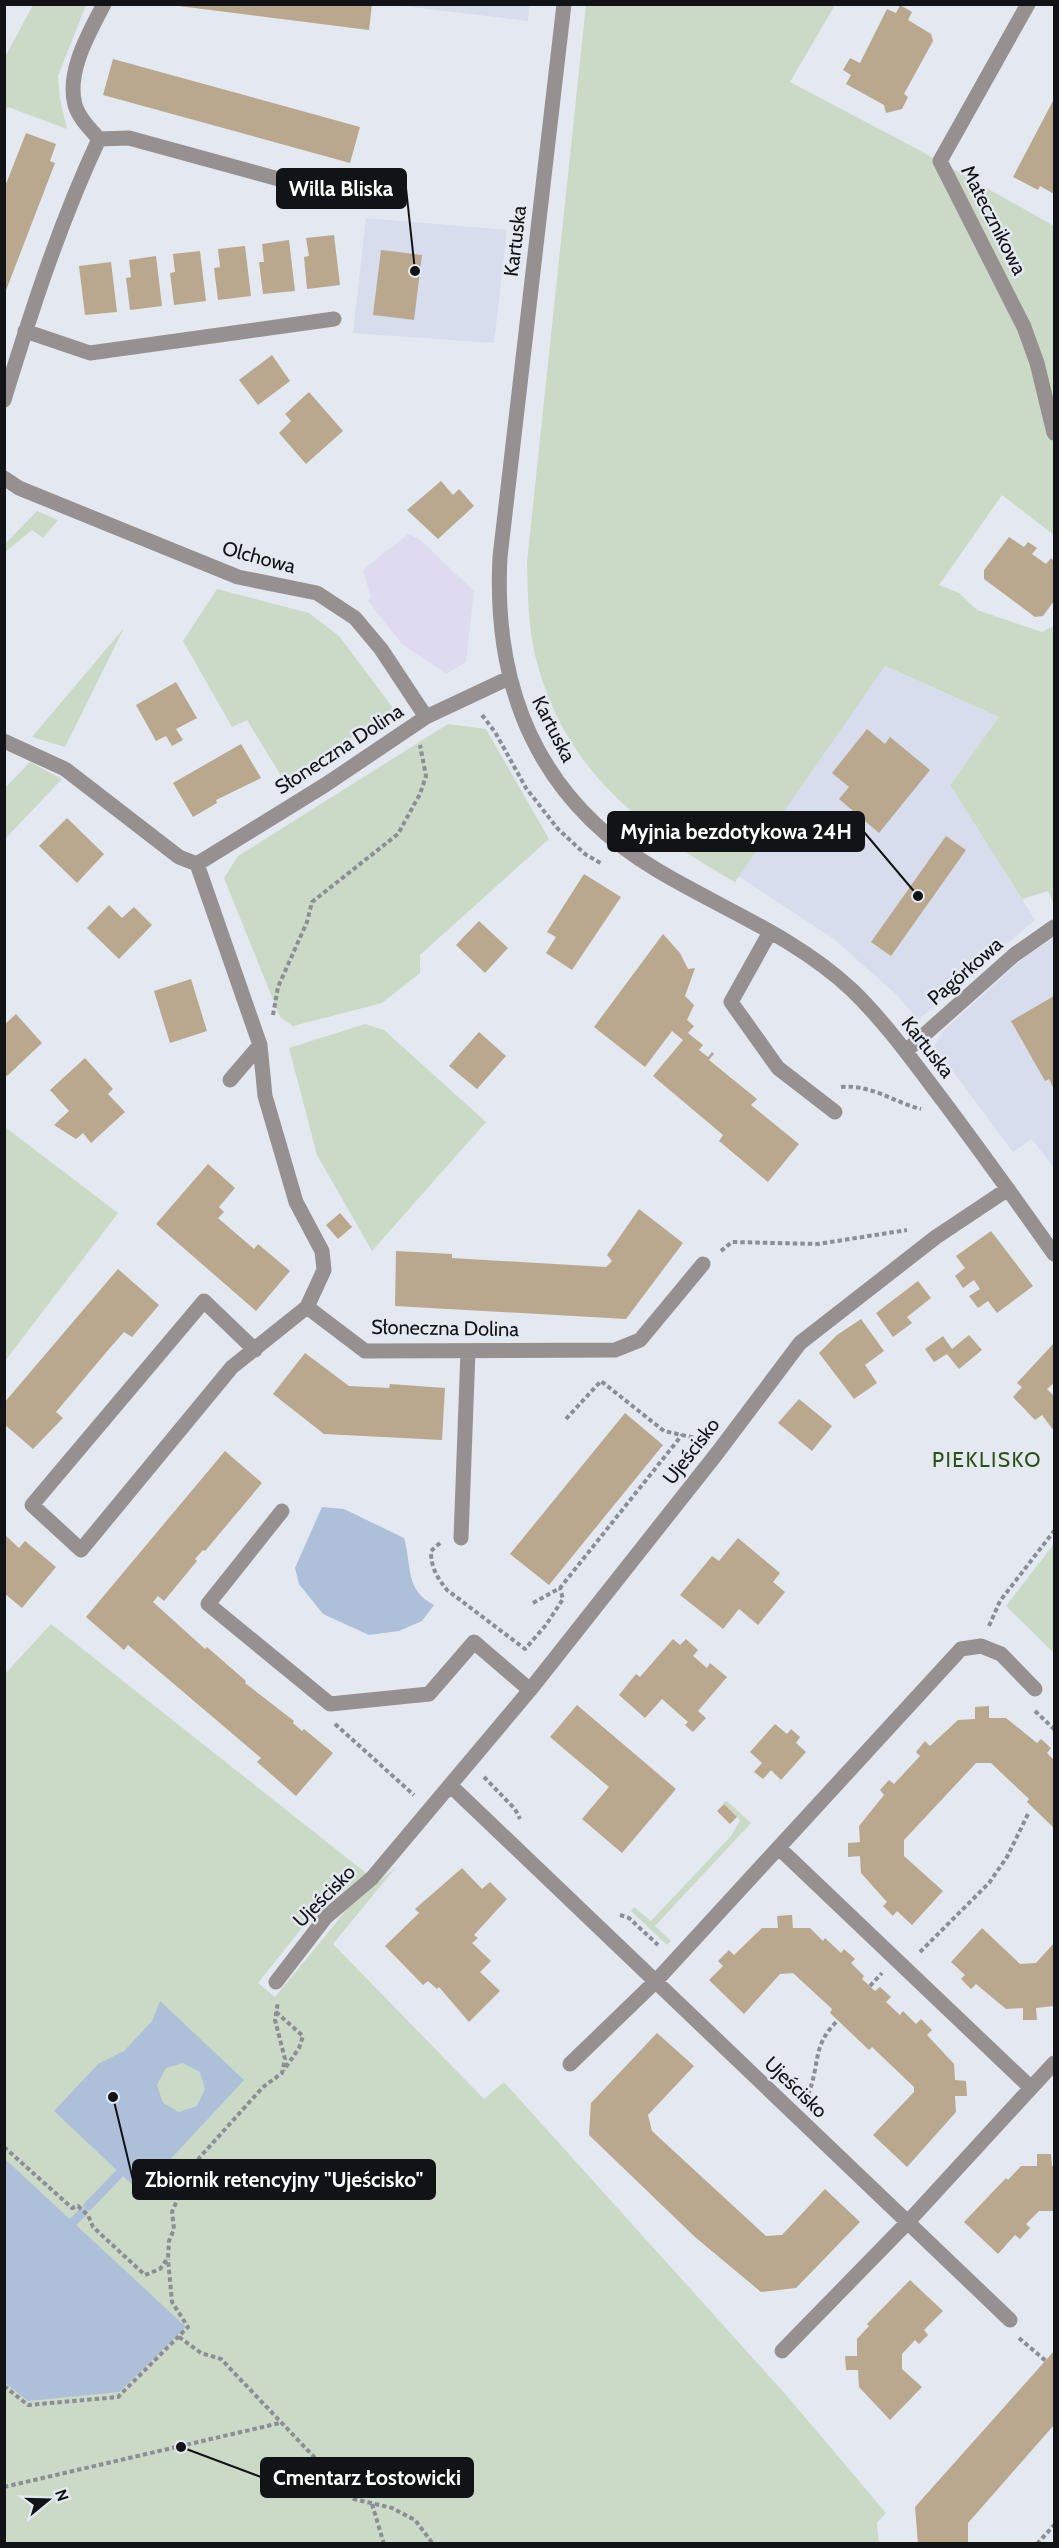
<svg xmlns="http://www.w3.org/2000/svg" width="1059" height="2548" viewBox="0 0 1059 2548" font-family="Cabin,sans-serif">
<rect width="100%" height="100%" fill="#e4e8f0"/>
<!-- built -->
<path fill="#d7dded" d="M394,5H529L528,21Z
M366,218L507,230L494,343L353,333Z
M884,666L999,717L950,785L1035,920L918,1020L899,997L834,939L737,875Z
M1054,938V1168L1032,1139L1013,1152L934,1046L944,1030L1026,956Z"/>
<!-- industrial -->
<path fill="#dedbf1" d="M408,534L419,539L474,591L466,662L446,674L402,644L368,601L371,598L363,570Z"/>
<!-- green -->
<path fill="#cbdac6" d="M33,5H86L58,76L60,99L67,129L8,107L5,111V57Z
M586,5H835L790,82L919,150L1054,226V535L1002,495L939,585L959,593L977,610L1042,632L1054,626V905L1048,891L1022,899L950,785L999,717L885,666L735,882C644,830 567,772 538,666C528,633 528,597 527,562Z
M37,511L58,520L43,538L32,530L5,552V544Z
M217,589L309,613L339,636L393,708L286,784L247,720L232,727L183,641Z
M124,628L65,747L32,737Z
M448,724L486,729L549,839L420,955V973L382,1003L293,1026L280,1017L224,878L238,856Z
M30,762L62,779L5,839V788Z
M365,1024L384,1030L486,1122L372,1251L317,1155L289,1048Z
M5,1127L118,1213L5,1361H4Z
M1054,1544V1653L1006,1606Z
M51,1624L366,1873L309,1919L258,1983L275,1997L349,1907L396,1867L333,1944L484,2099L504,2082L787,2396L886,2513L877,2523L879,2544H5L4,1675Z
M727,1801L751,1823L655,1926L671,1941L667,1945L631,1911L634,1907L651,1921L731,1836L740,1820L723,1803Z"/>
<!-- water -->
<path fill="#aebfda" fill-rule="evenodd" d="M322,1507L344,1509L404,1538C412,1567 405,1590 434,1605L422,1621L399,1631L369,1635L323,1614L299,1584L295,1568Z
M160,2001L244,2080L140,2192L54,2111L98,2064L124,2051L152,2021ZM183,2063L200,2072L205,2089L197,2106L179,2112L163,2103L157,2085L166,2068Z
M5,2159L186,2327L119,2392L28,2401L5,2383Z"/>
<g fill="none" stroke-linecap="round" stroke-linejoin="round">
<!-- stream -->
<path stroke="#aebfda" stroke-width="9" d="M88,2206L119,2174
M73,2222L82,2213"/>
</g>
<!-- building -->
<path fill="#b9a88d" d="M163,4H372L369,30Z
M900,5L912,12L908,20L931,34L933,41L904,94L908,97L902,109L886,113L884,105L846,84L851,75L843,70L850,58L860,63L887,9L896,13Z
M113,59L360,127L350,163L103,95Z
M1054,99V194L1040,186L1038,190L1013,177Z
M26,133L56,144L50,161L55,163L5,293L4,189Z
M334,235L340,285L307,289L304,257L309,256L306,238Z
M289,240L295,291L263,294L259,262H264L262,244Z
M245,246L251,296L218,300L214,268L220,267L218,249Z
M381,250L422,255L414,320L373,315Z
M200,251L206,301L174,305L170,273L175,272L173,254Z
M156,256L162,306L130,310L126,278L131,277L129,260Z
M111,262L117,312L85,315L79,266Z
M272,355L290,381L258,405L239,380Z
M309,392L343,431L306,464L279,433L291,421L285,414Z
M441,481L453,495L459,489L474,506L438,539L407,510Z
M1009,537L1024,547L1028,542L1037,548L1032,554L1046,564L1051,558L1054,561V601L1043,616L1035,617L984,579V570Z
M176,682L197,718L176,729L183,740L172,746L166,736L156,741L136,705Z
M867,729L885,744L890,737L930,770L879,833L839,799L849,787L832,773Z
M241,744L261,778L216,800L217,803L193,817L173,783Z
M67,818L104,854L77,883L39,846Z
M946,836L966,850L891,956L871,942Z
M584,874L621,897L572,970L546,953L556,937L547,932Z
M109,905L122,918L134,907L152,925L119,959L87,928Z
M479,921L508,948L485,973L456,945Z
M663,934L680,953L688,969L695,968L685,996L694,1005L687,1020L694,1026L688,1033L703,1045L699,1050L708,1057L712,1052L714,1054L709,1060L757,1099L751,1105L799,1144L768,1182L719,1141L723,1135L653,1076L683,1040L672,1031L645,1067L594,1027Z
M191,979L207,1031L170,1043L154,991Z
M1054,996V1089L1049,1079L1045,1081L1011,1021Z
M16,1014L42,1043L7,1076L4,1073V1025Z
M479,1032L506,1056L477,1089L449,1066Z
M85,1058L113,1089L108,1094L125,1112L91,1143L83,1133L76,1139L54,1125L69,1111L50,1090Z
M208,1164L235,1188L219,1207L224,1212L218,1218L254,1249L258,1244L290,1271L256,1311L156,1224Z
M639,1209L683,1243L626,1319L395,1306L396,1251L452,1254V1258L606,1267L612,1261L607,1255Z
M340,1213L352,1227L338,1239L326,1225Z
M991,1231L1033,1286L997,1313L988,1301L978,1308L969,1296L980,1289L974,1280L963,1288L955,1276L965,1268L956,1256Z
M118,1269L159,1305L132,1337L124,1332L109,1349L56,1412L63,1418L33,1449L4,1424V1403Z
M918,1281L931,1298L907,1317L912,1323L893,1337L876,1313Z
M861,1319L884,1351L865,1365L877,1383L854,1399L819,1353L837,1335Z
M969,1335L982,1350L959,1369L947,1354L934,1362L925,1349L943,1336L952,1349Z
M1054,1343V1383L1047,1389L1054,1396V1431L1042,1415L1035,1420L1013,1397L1022,1387L1017,1383Z
M305,1353L349,1386L389,1388L390,1384L445,1388L442,1440L324,1434L273,1394Z
M799,1399L832,1426L812,1451L778,1423Z
M625,1413L663,1445L549,1585L510,1554Z
M225,1451L262,1483L205,1551L203,1550L195,1559L197,1561L164,1601L158,1596L153,1602L205,1649L207,1647L246,1681L245,1683L294,1721L293,1723L302,1731L304,1729L333,1753L296,1796L257,1762L261,1758L128,1645L124,1650L86,1617Z
M4,1534L19,1548L25,1541L56,1567L22,1608L4,1593Z
M738,1538L780,1573L773,1582L785,1592L758,1625L739,1609L723,1629L680,1595L712,1556L719,1561Z
M673,1639L680,1645L686,1639L698,1650L693,1656L707,1668L710,1663L727,1677L698,1711L706,1718L693,1732L685,1725L688,1722L662,1699L645,1718L619,1695L636,1674L640,1677Z
M577,1705L676,1789L622,1853L582,1819L609,1787L550,1737Z
M989,1706V1718H1006L1037,1743L1041,1739L1051,1748L1047,1753L1054,1760V1828L1027,1802L1029,1799L991,1763H976L904,1840V1856L943,1891L912,1925L897,1911L893,1916L883,1906L887,1902L861,1873L860,1856L848,1857V1843L860,1842L859,1826L884,1795L880,1790L889,1780L894,1784L920,1756L916,1752L925,1741L930,1746L958,1720L975,1719V1707Z
M775,1724L787,1734L791,1729L800,1737L796,1743L806,1752L781,1780L771,1770L763,1779L754,1772L762,1763L750,1752Z
M724,1804L737,1817L730,1824L717,1811Z
M462,1868L482,1889L490,1882L507,1899L474,1935L478,1938L472,1943L491,1961L480,1972L500,1991L469,2022L439,1987L437,1989L428,1981L423,1985L385,1946L419,1913L415,1909Z
M792,1915L793,1928H810L823,1941L825,1938L841,1953L844,1949L855,1959L851,1963L864,1976L862,1979L875,1991L880,1987L891,1997L886,2002L900,2015L903,2011L916,2024L921,2019L932,2030L927,2035L954,2064L955,2080L966,2081L967,2096H955L956,2112L907,2167L873,2135L914,2092V2087L872,2047L869,2050L830,2013L832,2009L793,1973L780,1974L744,2014L709,1980L723,1966L718,1961L729,1950L734,1955L762,1928H778L777,1916Z
M982,1928L1020,1964L1036,1963L1054,1943V2006L1036,2008L1037,2020H1023V2008L1006,2009L976,1984L971,1989L961,1979L965,1975L951,1962Z
M657,2033L694,2066L648,2115L652,2131L766,2236L782,2235L825,2189L860,2222L796,2288L761,2292L695,2237L589,2135L591,2103Z
M1037,2154H1051L1052,2166H1054V2211H1039L1026,2224L1030,2228L1020,2239L1015,2235L998,2254L964,2222L1006,2178L1008,2180L1021,2166H1037Z
M910,2280L943,2311L924,2330L928,2335L919,2344L915,2340L902,2354V2369L922,2387L890,2420L859,2387L858,2370H846L845,2356H857V2339L869,2326L867,2324Z
M1054,2351V2425L968,2523V2544H918L915,2507Z"/>
<g fill="none" stroke-linecap="round" stroke-linejoin="round">
<!-- path -->
<path stroke="#8b8e94" stroke-width="4" stroke-dasharray="4.5 3" stroke-linecap="butt" d="M482,715L495,732L526,788L558,829L585,854L602,864
M273,1015L278,987L307,922L312,902L398,834L420,794L426,776L420,745
M841,1087C871,1084 893,1102 921,1109
M721,1251L732,1242L818,1244L907,1230
M566,1419L601,1381L664,1431L700,1439
M440,1543L431,1551C431,1568 437,1577 447,1590L525,1649L546,1625L563,1599L560,1588
M533,1603L560,1588L682,1435
M989,1626L1000,1601L1054,1531
M1035,1711L1054,1729
M335,1724L414,1795
M484,1777L515,1809L520,1819
M620,1915L629,1918L658,1945
M920,1952L989,1883L1007,1857L1028,1814
M870,1986L882,1973
M276,2012L303,2036L299,2048L284,2070
M808,2095C821,2062 811,2047 838,2020
M4,2147L72,2208L78,2206L88,2215L93,2227L145,2275L160,2269L168,2258L169,2241L174,2229L172,2212L185,2182L200,2157L263,2087L282,2073L285,2059L275,2020L278,2002
M179,2337L201,2353L221,2359L354,2499L392,2508L415,2520L433,2544
M1019,2338L1046,2361
M4,2386L28,2405L118,2397L188,2327L172,2302L168,2259
M4,2487L280,2423
M372,2504L384,2544
M1037,2544L1054,2525"/>
<!-- minor -->
<path stroke="#969190" stroke-width="15" d="M104,4C89,33 66,72 75,105C79,118 90,129 99,139L129,138L337,195
M564,4L500,557C493,690 539,800 657,870C722,909 796,937 852,990C887,1024 915,1064 944,1102C982,1153 1018,1203 1054,1254
M1028,4L940,161L1024,327L1037,363L1054,433
M25,331L90,353L334,319
M4,400C31,312 60,222 99,139
M4,478L19,488L238,577L317,593L355,618L381,649L426,717
M509,678L426,717L325,785L197,864L260,1045L265,1096L296,1202L322,1251L324,1270L307,1307L365,1351L615,1350L640,1340L703,1264
M4,741L65,769L179,857L197,864
M770,932L731,1002L778,1068L835,1112
M906,1051L1014,955L1054,927
M230,1080L260,1045
M255,1350L204,1301L32,1505L81,1550L232,1367L307,1307
M282,1511L208,1604L330,1704L429,1694L474,1642L530,1690
M461,1538L468,1351
M451,1786L1010,2320
M780,1849L1031,2088
M276,1982L326,1917L372,1878L530,1690L718,1452L800,1343L936,1237L1008,1189
M570,2064L656,1981L961,1649L981,1646L1001,1654L1035,1689
M782,2351L907,2223L1054,2063"/>
</g>
<g text-anchor="middle" stroke-width="5" stroke-linejoin="round" paint-order="stroke">
<!-- street labels -->
<g font-size="20" fill="#121316" stroke="#e4e8f0">
<text transform="translate(994 220) rotate(63)" y="7">Matecznikowa</text>
<text transform="translate(515 241) rotate(-83)" y="7">Kartuska</text>
<text transform="translate(259 557) rotate(15)" y="7">Olchowa</text>
<text transform="translate(554 729) rotate(63)" y="7">Kartuska</text>
<text transform="translate(339 749) rotate(-33)" y="7">Słoneczna Dolina</text>
<text transform="translate(965 971) rotate(-41)" y="7">Pagórkowa</text>
<text transform="translate(928 1047) rotate(52)" y="7">Kartuska</text>
<text transform="translate(445 1328) rotate(1)" y="7">Słoneczna Dolina</text>
<text transform="translate(691 1451) rotate(-52)" y="7">Ujeścisko</text>
<text transform="translate(324 1896) rotate(-45)" y="7">Ujeścisko</text>
<text transform="translate(796 2087) rotate(44)" y="7">Ujeścisko</text>
</g>
<!-- neighbourhood labels -->
<g font-size="21" letter-spacing="1.5" fill="#2a5013" stroke="#e4e8f0">
<text x="987" y="1467">PIEKLISKO</text>
</g>
</g>
<!-- callouts -->
<path fill="none" stroke="#121316" stroke-width="2" d="M415 271L406 188M918 896L864 832M113 2097L133 2180M181 2447L261 2477"/>
<g fill="#121316" stroke="#e4e8f0" stroke-width="2">
<circle cx="415" cy="271" r="6"/>
<circle cx="918" cy="896" r="6"/>
<circle cx="113" cy="2097" r="6"/>
<circle cx="181" cy="2447" r="6"/>
</g>
<g fill="#121316" stroke="#121316" stroke-width="2">
<rect x="277" y="169" width="129" height="39" rx="6"/>
<rect x="608" y="812" width="256" height="39" rx="6"/>
<rect x="133" y="2160" width="302" height="39" rx="6"/>
<rect x="261" y="2458" width="212" height="39" rx="6"/>
</g>
<g font-size="21" text-anchor="middle" font-weight="bold" fill="#fff">
<text x="341" y="196">Willa Bliska</text>
<text x="736" y="839">Myjnia bezdotykowa 24H</text>
<text x="284" y="2187">Zbiornik retencyjny "Ujeścisko"</text>
<text x="367" y="2485">Cmentarz Łostowicki</text>
</g>
<!-- border -->
<rect width="1059" height="2548" fill="none" stroke="#121316" stroke-width="12"/>
<!-- north arrow -->
<g transform="translate(48 2500) rotate(71)" stroke="#e4e8f0" stroke-width="4.5" paint-order="stroke">
<path d="M0-4.5L10 22L0 15L-10 22Z" fill="#121316"/>
<text y="-9" font-size="16" font-weight="bold" text-anchor="middle" fill="#121316">N</text>
</g>
</svg>
